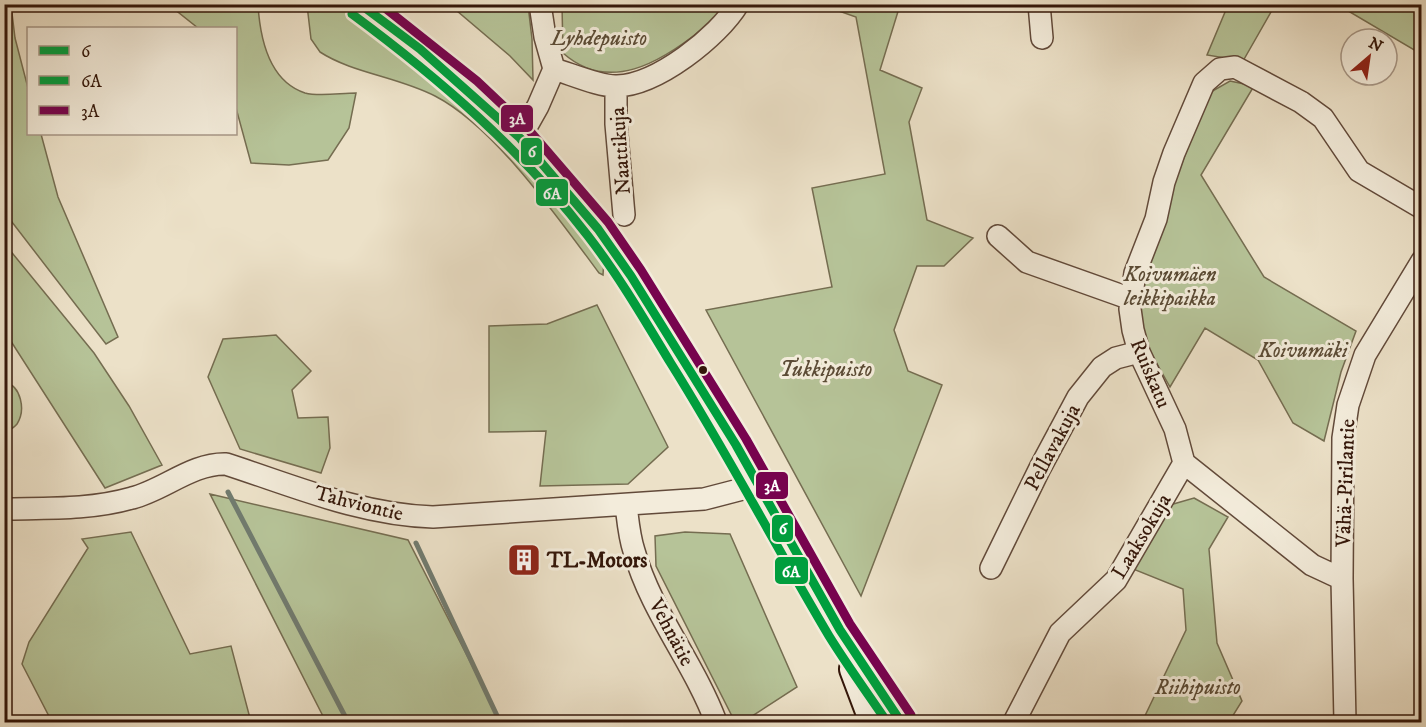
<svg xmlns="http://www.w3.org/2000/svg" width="1426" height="727" viewBox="0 0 1426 727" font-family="'IM FELL DW Pica',serif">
<rect width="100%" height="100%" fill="#ece1c8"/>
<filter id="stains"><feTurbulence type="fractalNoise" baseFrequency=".00333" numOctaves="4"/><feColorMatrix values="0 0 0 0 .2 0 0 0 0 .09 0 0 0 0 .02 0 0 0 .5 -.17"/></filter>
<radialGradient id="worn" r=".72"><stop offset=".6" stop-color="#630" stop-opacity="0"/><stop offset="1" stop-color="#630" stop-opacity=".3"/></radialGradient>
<!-- green -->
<path fill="#b6c398" stroke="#756d51" stroke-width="1.5" d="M4,5H11L15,38L28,88V134H41L58,197L118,337L106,344L5,213Z
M108,5H258C260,37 269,81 305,93C319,97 341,93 356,93L349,128L328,160L289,165L251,163L236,108V28H198L174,9Z
M307,5H335L340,7L393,43L438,80L509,148L550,190L604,259L603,275L599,273C558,218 495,127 435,96C399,77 352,73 320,52L311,39Z
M450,5H528L532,39L533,80L510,56Z
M562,5H729C722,15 710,22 701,30C661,62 609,94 563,53Z
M822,5H900L880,70L922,88L909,122L927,220L973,238L944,266H917L894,330L908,371L942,385L861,596L706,310L832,287L812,188L885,174L856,17Z
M1228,5H1275L1243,61L1207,55Z
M1338,5H1421V54Z
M1230,81L1254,86L1201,175L1264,277L1356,331L1341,372L1324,441L1293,423L1258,360L1205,328L1170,387L1142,337L1135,309L1139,274L1209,93Z
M4,243L94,353L129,406L162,465L105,488L5,332Z
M597,305L668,447L628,484L540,486L546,431L489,432V326L547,324Z
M276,335L311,371L292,390L298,418L328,417L330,448L321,473L240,449L208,377L223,339Z
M5,382C21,386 26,410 17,424C14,428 9,430 5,432Z
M210,494L408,540L501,722H326Z
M1194,498L1228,517L1209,549L1217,643L1242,701L1229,722H1142L1186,630L1183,589L1128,567L1170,505Z
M131,532L190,654L231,646L251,722H52L22,664L29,642L88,548L82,539Z
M685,532L730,534L797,687L743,722H735L656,566L655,536Z"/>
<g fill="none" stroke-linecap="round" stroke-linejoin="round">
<!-- stream -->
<path stroke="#717b6f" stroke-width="5" d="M228,492L348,722
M416,543L500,722"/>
<!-- minor casing -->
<g stroke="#624a3a" stroke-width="24">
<path id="minor" d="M1039,4L1042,38
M554,69C571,74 601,87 617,86C657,85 718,37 738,4
M616,87V124L624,215
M520,138L538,106L554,69L545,37L540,4
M998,236L1027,262L1131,299
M626,505C628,521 629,536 634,551C651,612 694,663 716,722
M4,509C48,508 90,510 132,498C164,490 192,463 226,464C294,486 361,515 433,517L704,499L758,485
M991,568L1040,468L1078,397L1102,367L1116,358L1139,352
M1342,579L1312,565L1184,463L1175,429L1139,352L1133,330L1130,309L1135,273L1156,219L1164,182L1174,153L1204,83L1220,69L1235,67L1301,102L1323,118L1359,171L1422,208
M1014,722L1060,633L1116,580L1184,463
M1345,722L1342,579L1343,438L1348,405L1365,355L1422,261"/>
</g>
<!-- secondary casing -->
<g stroke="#34170a" stroke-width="32">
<path id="secondary" d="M359,4L420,49L469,90L520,138L598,229L631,276L736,445L840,630L901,722
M854,669L874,722"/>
</g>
<!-- minor -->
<use href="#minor" stroke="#f3ecdb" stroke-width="21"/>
<!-- secondary -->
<use href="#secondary" stroke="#f3ecdb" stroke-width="28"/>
<!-- bus-1 casing -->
<g stroke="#f3ecdb" stroke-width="14">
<path id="bus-1" d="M360,4L420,49L520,138L598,229L631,276L736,445L840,630L901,722"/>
</g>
<!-- bus-2 casing -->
<g stroke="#f3ecdb" stroke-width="14">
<path id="bus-2" d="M352,14C440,79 521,149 588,236C619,276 644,319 670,362C726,451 775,545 829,636C847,665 868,694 887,722"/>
</g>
<!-- bus-3 casing -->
<g stroke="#f3ecdb" stroke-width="14">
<path id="bus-3" d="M380,4L477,81L528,129L608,222L641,270L746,439L850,624L911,715"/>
</g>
<!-- bus-1 -->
<use href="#bus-1" stroke="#009e3d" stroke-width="9"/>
<!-- bus-2 -->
<use href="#bus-2" stroke="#009e3d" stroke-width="9"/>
<!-- bus-3 -->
<use href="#bus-3" stroke="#77034e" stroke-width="9"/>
</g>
<!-- icons -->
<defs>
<g id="building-square" transform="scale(1.725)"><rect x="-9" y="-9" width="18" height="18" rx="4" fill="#8f2418" stroke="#f3ecdb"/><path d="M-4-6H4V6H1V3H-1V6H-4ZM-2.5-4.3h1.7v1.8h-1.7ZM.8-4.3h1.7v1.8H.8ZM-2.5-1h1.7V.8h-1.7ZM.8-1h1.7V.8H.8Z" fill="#fff"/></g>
</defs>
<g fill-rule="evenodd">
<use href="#building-square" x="524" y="560"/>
</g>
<!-- markers -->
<circle fill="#34170a" stroke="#f3ecdb" stroke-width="2" cx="703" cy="370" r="5"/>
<g text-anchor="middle" stroke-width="6" stroke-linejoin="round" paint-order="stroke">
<!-- park labels -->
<g font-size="21" font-style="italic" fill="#5b4b35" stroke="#f3ecdb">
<text x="599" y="45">Lyhdepuisto</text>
<text x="1170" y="281">Koivumäen<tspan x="1170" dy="24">leikkipaikka</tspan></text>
<text x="1303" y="357">Koivumäki</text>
<text x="826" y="376">Tukkipuisto</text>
<text x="1198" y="694">Riihipuisto</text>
</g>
<!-- street labels -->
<g font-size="21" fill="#34170a" stroke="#f3ecdb">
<text transform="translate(620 151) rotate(-94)" y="7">Naattikuja</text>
<text transform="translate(1151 373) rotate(67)" y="7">Ruiskatu</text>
<text transform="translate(1052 447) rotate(-62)" y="7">Pellavakuja</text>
<text transform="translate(1345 483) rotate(-88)" y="7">Vähä-Pirilantie</text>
<text transform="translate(359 503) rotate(14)" y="7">Tahviontie</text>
<text transform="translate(1141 536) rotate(-59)" y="7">Laaksokuja</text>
<text transform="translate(672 632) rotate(62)" y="7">Vehnätie</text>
</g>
<!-- poi labels -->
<g font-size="21" font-weight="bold" fill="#34170a" stroke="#f3ecdb" text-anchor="start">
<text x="547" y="567">TL-Motors</text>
</g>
</g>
<g stroke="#f3ecdb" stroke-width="2">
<rect x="500" y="104" width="34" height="29" rx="6" fill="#77034e"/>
<rect x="520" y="137" width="23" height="29" rx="6" fill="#009e3d"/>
<rect x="535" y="178" width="34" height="29" rx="6" fill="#009e3d"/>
<rect x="755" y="471" width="34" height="29" rx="6" fill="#77034e"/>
<rect x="771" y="514" width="23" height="29" rx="6" fill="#009e3d"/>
<rect x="774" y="556" width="35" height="29" rx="6" fill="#009e3d"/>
</g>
<g font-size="16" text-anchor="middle" font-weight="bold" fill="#fff">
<text x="517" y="124">3A</text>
<text x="532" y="157">6</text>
<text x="552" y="199">6A</text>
<text x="772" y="491">3A</text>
<text x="783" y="534">6</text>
<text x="791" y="577">6A</text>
</g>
<!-- margin -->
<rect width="1426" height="727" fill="none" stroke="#ece1c8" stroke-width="24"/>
<rect x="6" y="6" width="1414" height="715" fill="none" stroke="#34170a" stroke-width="3"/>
<rect x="12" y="12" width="1402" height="703" fill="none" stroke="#34170a" stroke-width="1.5"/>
<!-- legend -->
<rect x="27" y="27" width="210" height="108" fill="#f3ecdb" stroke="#a79787" stroke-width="1.5"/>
<rect x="39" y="46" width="30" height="9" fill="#009e3d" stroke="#a79787" stroke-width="1.5"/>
<text x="81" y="57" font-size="18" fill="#34170a">6</text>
<rect x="39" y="76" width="30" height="9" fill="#009e3d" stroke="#a79787" stroke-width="1.5"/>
<text x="81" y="87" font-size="18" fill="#34170a">6A</text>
<rect x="39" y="106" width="30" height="9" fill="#77034e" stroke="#a79787" stroke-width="1.5"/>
<text x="81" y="117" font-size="18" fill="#34170a">3A</text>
<!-- north arrow -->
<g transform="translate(1369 57) rotate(29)"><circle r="28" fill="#f3ecdb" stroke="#a79787" stroke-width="1.5"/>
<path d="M0-4.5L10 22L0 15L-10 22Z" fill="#8f2418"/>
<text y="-9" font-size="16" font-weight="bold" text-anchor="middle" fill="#34170a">N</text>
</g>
<rect width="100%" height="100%" filter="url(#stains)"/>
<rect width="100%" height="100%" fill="url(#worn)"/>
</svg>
